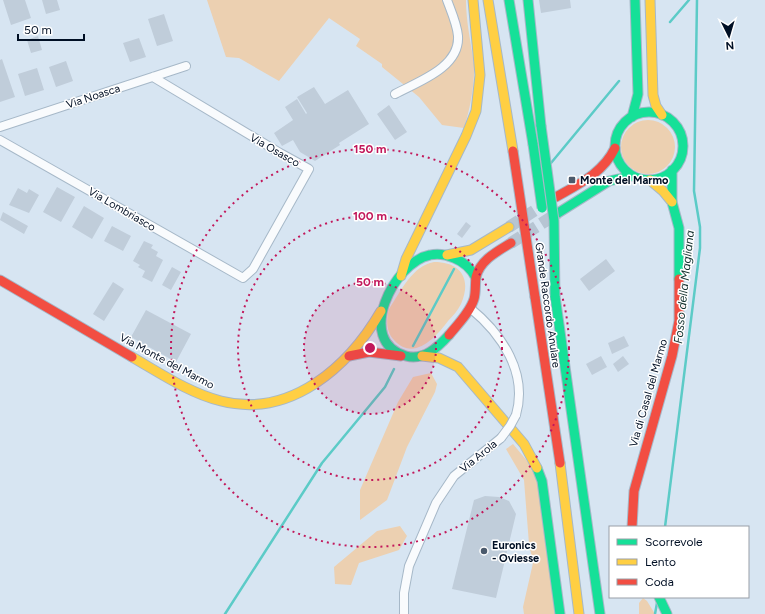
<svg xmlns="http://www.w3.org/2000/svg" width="765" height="614" viewBox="0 0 765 614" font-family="Figtree,sans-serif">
<rect width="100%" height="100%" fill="#d7e5f2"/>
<!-- green -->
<path fill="#ecd0b1" d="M207,0H466C466,22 471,43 474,64C475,83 470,110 464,128L442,125L419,97L382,67V64L356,46L360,39L329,18L279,81L239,58L226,57Z
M621 147a27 27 0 1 1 54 0a27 27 0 1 1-54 0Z
M434,262C461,262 472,279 461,304C458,310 453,316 448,321C436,337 414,362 394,340C386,332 386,319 389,309C401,291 412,266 434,262Z
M431,373L437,384L435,392L407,447L387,500L360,520V490L398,402L413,377Z
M513,444L538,474L555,614H524L523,607L533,563L529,544L524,480L506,449Z
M400,526L407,536L399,550L359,563L351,585L335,584L334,567L377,531Z
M643,598L647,601L655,614H639V603Z"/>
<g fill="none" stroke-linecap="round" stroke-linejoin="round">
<!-- stream -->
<path stroke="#5ccbc7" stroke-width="2.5" d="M670,22L689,0
M551,163L619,81
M413,346L454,269
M665,527L700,248V227L694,191L697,0
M225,614L322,463L385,387L394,369
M655,614L657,603"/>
</g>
<!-- building -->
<path fill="#c0cdda" d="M3,0H25L31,18L11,25Z
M42,0H57L60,10L46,14Z
M539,0H570L571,8L541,13Z
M164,14L173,41L157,46L148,19Z
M38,36L42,50L31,53L27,40Z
M139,38L146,57L130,62L123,43Z
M2,59L15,97L0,102V60Z
M66,61L73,81L56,87L49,67Z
M37,68L44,90L25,96L18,74Z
M314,87L325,104L348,90L369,124L339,143L340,145L315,161L300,152L293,140L282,146L274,133L293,120L285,107L297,99L306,114L307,113L297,97Z
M389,105L407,132L395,140L377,114Z
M57,187L75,197L61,222L43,212Z
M18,188L27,193L29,189L39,195L29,213L9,205Z
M84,206L104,218L92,239L72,227Z
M3,212L28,226L24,234L0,220Z
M466,222L471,226L462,238L457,234Z
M112,226L131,236L123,251L104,241Z
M144,241L153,245L151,248L158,252L156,256L163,260L152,282L142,277L145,271L138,267L140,265L133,261Z
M606,259L615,271L589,291L580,279Z
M172,267L181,272L171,290L162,285Z
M113,282L124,289L104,321L93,314Z
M146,310L191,334L176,362L131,337Z
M624,336L629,346L612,354L608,343Z
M601,356L607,367L592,375L586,364Z
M623,356L629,364L618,372L613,364Z
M485,496L499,497L509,501L516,514L496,598L452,589L474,500Z"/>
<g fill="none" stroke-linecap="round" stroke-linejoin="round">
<!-- secondary-tunnel -->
<path stroke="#b7c5d3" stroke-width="12" stroke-dasharray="12 6" stroke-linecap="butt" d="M509,227L548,202
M511,243L558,213"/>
<!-- street casing -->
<g stroke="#a6b8c8" stroke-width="10">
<path id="street" d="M395,94C417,82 460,68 458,36C457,24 451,11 447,0
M0,127L186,66
M0,140L243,278L253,269L309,169L280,153L153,77
M470,308C502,334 528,373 516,415
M404,614V593L409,566L436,503L454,476L501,438"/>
</g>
<!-- fast casing -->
<g stroke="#a6b8c8" stroke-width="11">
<path id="fast" d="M509,0L533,144
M528,0L541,126
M615 146a34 34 0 1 1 68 0a34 34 0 1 1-68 0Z
M632,117L638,94L635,0
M672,170V202L679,228V279
M558,213L609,181L632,176
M555,296L600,614
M449,335C438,347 424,361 406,356C354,341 394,262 430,255C438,253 447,255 454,258C464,262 471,268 476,278
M537,468L542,481L560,614
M659,597L667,614"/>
</g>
<!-- slow casing -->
<g stroke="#a6b8c8" stroke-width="11">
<path id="slow" d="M488,0L513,151
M650,0L653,95L656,106L662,115
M650,180L663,191L672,202
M447,255L471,250L509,227
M401,276L406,259L466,136L476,111L480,75L473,0
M422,356L439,358L458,367L524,444L537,468
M132,357C160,373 189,393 221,401C291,419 349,366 381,311
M560,463L579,614"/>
</g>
<!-- jam casing -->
<g stroke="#a6b8c8" stroke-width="11">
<path id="jam" d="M556,197C579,184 603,173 615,148
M0,280L132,357
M535,297L560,463
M449,335C458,324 470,312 474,299C476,292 475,284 476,277C480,260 498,251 511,243
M349,356L369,352L401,356
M632,527L634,491L672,356L679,321V279"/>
</g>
<!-- street -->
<use href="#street" stroke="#f9fbfd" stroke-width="8"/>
<!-- fast -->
<use href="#fast" stroke="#16e098" stroke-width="9"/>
<!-- slow -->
<use href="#slow" stroke="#ffcf43" stroke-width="9"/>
<!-- jam -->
<use href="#jam" stroke="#f24e42" stroke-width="9"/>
<!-- street-bridge casing -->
<g stroke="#a6b8c8" stroke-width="10" stroke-linecap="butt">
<path id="street-bridge" d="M501,438L510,426L516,415"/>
</g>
<!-- fast-bridge casing -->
<g stroke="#a6b8c8" stroke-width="11" stroke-linecap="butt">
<path id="fast-bridge" d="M541,126L554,221L555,296
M533,144L542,208"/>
</g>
<!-- jam-bridge casing -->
<g stroke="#a6b8c8" stroke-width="11" stroke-linecap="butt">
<path id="jam-bridge" d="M513,151L535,297"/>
</g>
<!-- street-bridge -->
<use href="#street-bridge" stroke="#f9fbfd" stroke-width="8"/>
<!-- fast-bridge -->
<use href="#fast-bridge" stroke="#16e098" stroke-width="9"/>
<!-- jam-bridge -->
<use href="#jam-bridge" stroke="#f24e42" stroke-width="9"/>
</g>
<!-- distance rings -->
<circle cx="370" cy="348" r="66" fill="#c2185b" fill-opacity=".12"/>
<g fill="none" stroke="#c2185b" stroke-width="2" stroke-dasharray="2 4">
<circle cx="370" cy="348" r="66"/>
<circle cx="370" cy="348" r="132"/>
<circle cx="370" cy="348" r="199"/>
</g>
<!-- markers -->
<g fill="#4b5a6c" stroke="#fff" stroke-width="1.5">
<rect x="568" y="176" width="8" height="8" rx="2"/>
<circle cx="484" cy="551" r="4"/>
</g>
<g text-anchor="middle" stroke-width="3" stroke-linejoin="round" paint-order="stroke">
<!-- street labels -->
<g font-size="11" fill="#000f24" stroke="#fff">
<text transform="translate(93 96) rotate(-18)" y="4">Via Noasca</text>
<text transform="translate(275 150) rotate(30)" y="4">Via Osasco</text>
<text transform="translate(122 209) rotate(30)" y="4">Via Lombriasco</text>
<text transform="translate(548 305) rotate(82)" y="4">Grande Raccordo Anulare</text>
<text transform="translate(167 361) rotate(28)" y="4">Via Monte del Marmo</text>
<text transform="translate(648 393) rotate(-74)" y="4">Via di Casal del Marmo</text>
<text transform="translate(478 456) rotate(-39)" y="4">Via Arola</text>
</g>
<!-- poi labels -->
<g font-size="11" font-weight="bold" fill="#000f24" stroke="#fff" text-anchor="start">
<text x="580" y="184">Monte del Marmo</text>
<text x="492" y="549">Euronics<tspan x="492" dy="13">- Oviesse</tspan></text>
</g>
<!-- water labels -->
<g font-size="12" font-style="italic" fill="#163331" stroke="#fff">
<text transform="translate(684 287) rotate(-84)" y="4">Fosso della Magliana</text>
</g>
</g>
<circle cx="370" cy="348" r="6" fill="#c2185b" stroke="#fff" stroke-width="2"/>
<g font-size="12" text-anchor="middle" font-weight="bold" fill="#c2185b" stroke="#fff" stroke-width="3" stroke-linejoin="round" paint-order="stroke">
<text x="370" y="153">150 m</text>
<text x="370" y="220">100 m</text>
<text x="370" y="286">50 m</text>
</g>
<!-- legend -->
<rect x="609" y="526" width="140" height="72" fill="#ffffff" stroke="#999fa7"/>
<rect x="617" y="539" width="20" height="6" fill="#16e098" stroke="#999fa7"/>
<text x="645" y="546" font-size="12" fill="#000f24">Scorrevole</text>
<rect x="617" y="559" width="20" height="6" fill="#ffcf43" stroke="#999fa7"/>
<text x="645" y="566" font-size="12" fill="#000f24">Lento</text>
<rect x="617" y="579" width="20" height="6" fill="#f24e42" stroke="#999fa7"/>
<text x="645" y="586" font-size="12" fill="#000f24">Coda</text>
<!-- north arrow -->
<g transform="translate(729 36) rotate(175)" stroke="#ffffff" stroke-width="3" paint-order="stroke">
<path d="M0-3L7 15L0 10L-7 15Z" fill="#000f24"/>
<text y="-6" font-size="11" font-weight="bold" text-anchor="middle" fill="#000f24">N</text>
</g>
<!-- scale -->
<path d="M18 34v6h66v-6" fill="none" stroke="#000f24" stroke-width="2"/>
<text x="24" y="34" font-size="12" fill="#000f24" stroke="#ffffff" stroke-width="3" paint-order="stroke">50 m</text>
</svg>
